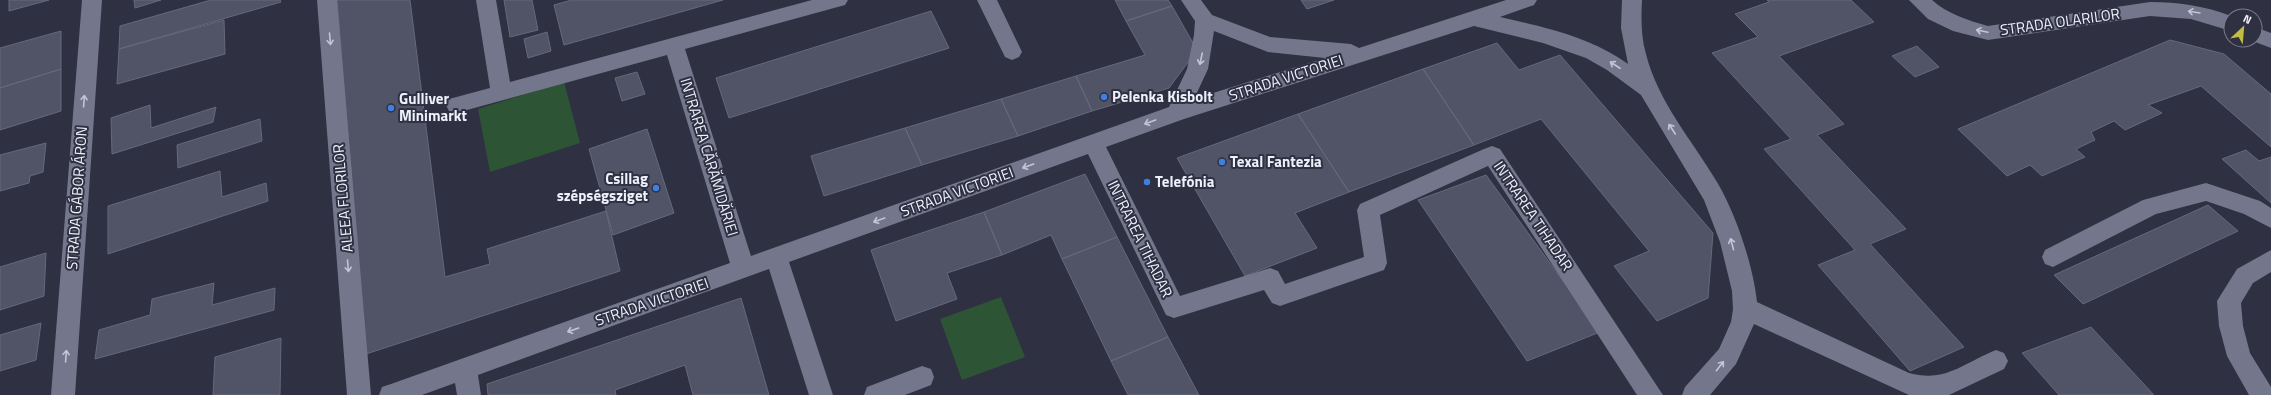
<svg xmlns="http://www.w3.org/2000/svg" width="2271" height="395" viewBox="0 0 2271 395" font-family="'Titillium Web',sans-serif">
<rect width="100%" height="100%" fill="#2f3042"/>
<!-- green -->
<path fill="#2d5535" d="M564,82L580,143L490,172L478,109Z
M1001,297L1025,357L962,380L940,319Z"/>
<!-- building -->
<path fill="#515366" stroke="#66687c" d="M9,0H49L9,11Z
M134,0H161L135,8Z
M211,0H280L281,2L119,49L120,26Z
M337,0H410L445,277L490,264L487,249L606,211L620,271L366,354Z
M504,0H532L538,30L510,37Z
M572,0H723L564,45L554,5Z
M1115,0H1168L1172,6L1126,21Z
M1301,0H1334L1307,9Z
M1767,0H1851L1874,22L1779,56L1844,124L1817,135L1906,229L1870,244L1964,347L1910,371L1818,265L1855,250L1764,149L1791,139L1712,53L1758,37L1735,14L1769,2Z
M1172,6L1197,50L1169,88L1092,111L1076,76L1145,55L1126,21Z
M931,11L949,48L729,118L716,78Z
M224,20L225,54L117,84L119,49Z
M61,31V69L0,88V48Z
M547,32L551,51L528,58L524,39Z
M2170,40L2224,54L2271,94V147L2201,86L2148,105L2162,113L2125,130L2114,121L2091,132L2095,140L2076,149L2085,157L2042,176L2030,165L2007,176L1958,129Z
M1497,43L1519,70L1560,55L1713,233L1708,298L1657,321L1614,266L1649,251L1541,119L1474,145L1423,69Z
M1917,46L1939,67L1915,77L1892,56Z
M61,69V111L0,130V88Z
M1423,69L1474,145L1349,192L1298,114Z
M637,72L645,94L622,101L615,78Z
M1076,76L1092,111L1018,136L1001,99Z
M1001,99L1018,136L922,165L905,128Z
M150,105L151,128L216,107L213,122L112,154L111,118Z
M1298,114L1349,192L1295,213L1317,248L1245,276L1177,158Z
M260,119L262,141L178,168L177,145Z
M905,128L922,165L824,196L811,156Z
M647,129L674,213L613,235L589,149Z
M46,143L43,172L30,176L29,183L0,191V155Z
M2246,150L2259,161L2271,157V203L2222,159Z
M220,171L222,197L266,183L268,201L108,254V206Z
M1085,174L1117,237L1062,259L1051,235L1002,255L984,212Z
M1486,175L1600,332L1527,361L1418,200Z
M2208,205L2238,231L2083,304L2054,275Z
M984,212L1002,255L947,273L957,299L896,321L871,250Z
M1117,237L1168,337L1111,361L1062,259Z
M46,253L44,296L0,310V267Z
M214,283L212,305L275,288L274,310L95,359L99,330L150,315L152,299Z
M741,298L769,395H693L685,365L615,390L616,395H488L487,384Z
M41,323L36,360L0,371V335Z
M2091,327L2154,395H2059L2022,353Z
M1168,337L1199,395H1128L1111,361Z
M281,338L280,395H213L215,357Z"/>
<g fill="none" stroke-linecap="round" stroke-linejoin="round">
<!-- minor -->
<path fill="#74768b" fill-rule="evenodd" d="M82,0H102L75,395H51Z
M317,0H337L371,395H347Z
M476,0H496L510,82L812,0H848L845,5L685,49L751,256L1169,107L1187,69L1194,35L1195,21L1181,0H1201L1212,15L1270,37L1351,44L1359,48L1506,0H1537L1534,5L1500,17C1544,27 1591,37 1628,64L1621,28L1622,0H1642C1641,18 1641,37 1646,54C1658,102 1692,140 1717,182C1736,214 1753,265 1757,302L1909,373C1946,383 1963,363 1996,350L2004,353L2008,361L2004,369L1949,395H1909L1754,324L1736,364L1710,395H1682L1685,387L1719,349L1731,322L1733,309L1732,291L1720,242L1704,200L1641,95L1607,70L1586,58L1543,43L1474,26L1184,119L1106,147L1180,296L1270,268L1278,271L1285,284L1364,257L1357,210L1360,204L1484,149L1492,146L1500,149L1663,395H1637L1488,166L1380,215L1387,263L1384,270L1280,306L1272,303L1264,290L1174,318L1166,315L1088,154L789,262L833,395H809L769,269L478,375L481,395H457L455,383L422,395H379L382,387L391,384L730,263L667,55L456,113L449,111L446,105L449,99L490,88ZM1214,31L1268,52L1325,58L1194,99L1208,69Z
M977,0H997L1022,52L1019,57L1012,60L1005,57Z
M1909,0H1932C1948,14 1967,20 1988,26L2150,2C2178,2 2205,6 2231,16V31L2191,19L2150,16L1988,40L1953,31L1928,19Z
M2255,27L2271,33V48L2250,40H2255Z
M2206,183L2260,201L2271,208V228L2244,214L2206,201L2156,214L2053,267L2045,264L2042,257L2045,250L2143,200Z
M2271,250V272L2253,283L2241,303L2243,326L2250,353L2271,387V395H2249L2227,356L2219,326L2217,301L2237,269Z
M922,366L931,369L934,377L931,385L905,395H864L867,387Z"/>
</g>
<!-- one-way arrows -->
<defs><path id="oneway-shaft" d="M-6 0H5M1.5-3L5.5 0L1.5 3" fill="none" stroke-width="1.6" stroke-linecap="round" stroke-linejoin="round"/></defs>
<g stroke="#c3c5d4">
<use href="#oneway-shaft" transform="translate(2194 12) rotate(-171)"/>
<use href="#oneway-shaft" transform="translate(1982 31) rotate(-168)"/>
<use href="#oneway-shaft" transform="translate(330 39) rotate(85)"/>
<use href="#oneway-shaft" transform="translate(1201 59) rotate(102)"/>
<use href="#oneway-shaft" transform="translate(1615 65) rotate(-147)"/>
<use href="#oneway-shaft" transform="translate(84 101) rotate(-86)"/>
<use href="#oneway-shaft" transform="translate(1150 122) rotate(160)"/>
<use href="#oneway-shaft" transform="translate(1672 129) rotate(-123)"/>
<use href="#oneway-shaft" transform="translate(1028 166) rotate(160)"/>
<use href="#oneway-shaft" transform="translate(879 220) rotate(160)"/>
<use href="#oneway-shaft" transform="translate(1732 244) rotate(-105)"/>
<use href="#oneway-shaft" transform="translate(348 266) rotate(85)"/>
<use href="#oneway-shaft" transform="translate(573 330) rotate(161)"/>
<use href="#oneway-shaft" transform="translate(66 356) rotate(-86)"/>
<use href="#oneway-shaft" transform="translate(1720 366) rotate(-52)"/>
</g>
<!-- markers -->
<g fill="#3f7fe0" stroke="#2f3042" stroke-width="1.5">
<circle cx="1104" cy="97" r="4"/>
<circle cx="391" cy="108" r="4"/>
<circle cx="1222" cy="162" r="4"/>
<circle cx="1147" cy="182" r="4"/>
<circle cx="656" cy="188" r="4"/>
</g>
<g text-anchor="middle" stroke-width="4" stroke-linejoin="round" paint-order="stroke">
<!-- street labels -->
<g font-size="15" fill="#eef0fb" stroke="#2f3042">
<text transform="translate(2060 22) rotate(-8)" y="5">STRADA OLARILOR</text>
<text transform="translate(1286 78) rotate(-18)" y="5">STRADA VICTORIEI</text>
<text transform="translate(709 157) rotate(73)" y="5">INTRAREA CĂRĂMIDĂRIEI</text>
<text transform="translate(957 192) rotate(-20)" y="5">STRADA VICTORIEI</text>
<text transform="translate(77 198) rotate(-86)" y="5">STRADA GÁBOR ÁRON</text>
<text transform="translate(343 198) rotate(-95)" y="5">ALEEA FLORILOR</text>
<text transform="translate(1533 216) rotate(56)" y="5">INTRAREA TIHADAR</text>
<text transform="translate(1140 239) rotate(64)" y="5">INTRAREA TIHADAR</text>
<text transform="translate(652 302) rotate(-19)" y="5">STRADA VICTORIEI</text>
</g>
<!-- poi labels -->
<g font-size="15" font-weight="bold" fill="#eef0fb" stroke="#2f3042" text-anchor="start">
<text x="1112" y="102">Pelenka Kisbolt</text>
<text x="399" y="104">Gulliver<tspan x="399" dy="17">Minimarkt</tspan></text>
<text x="1230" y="167">Texal Fantezia</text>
<text x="648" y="184" text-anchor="end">Csillag<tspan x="648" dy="17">szépségsziget</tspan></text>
<text x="1155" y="187">Telefónia</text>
</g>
</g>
<!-- north arrow -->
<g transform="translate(2243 28) rotate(26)"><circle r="19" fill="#2f3042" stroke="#7b7d8c"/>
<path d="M0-3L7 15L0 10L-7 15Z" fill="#c1bd40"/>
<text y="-6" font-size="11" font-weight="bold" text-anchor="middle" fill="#eef0fb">N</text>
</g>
</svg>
